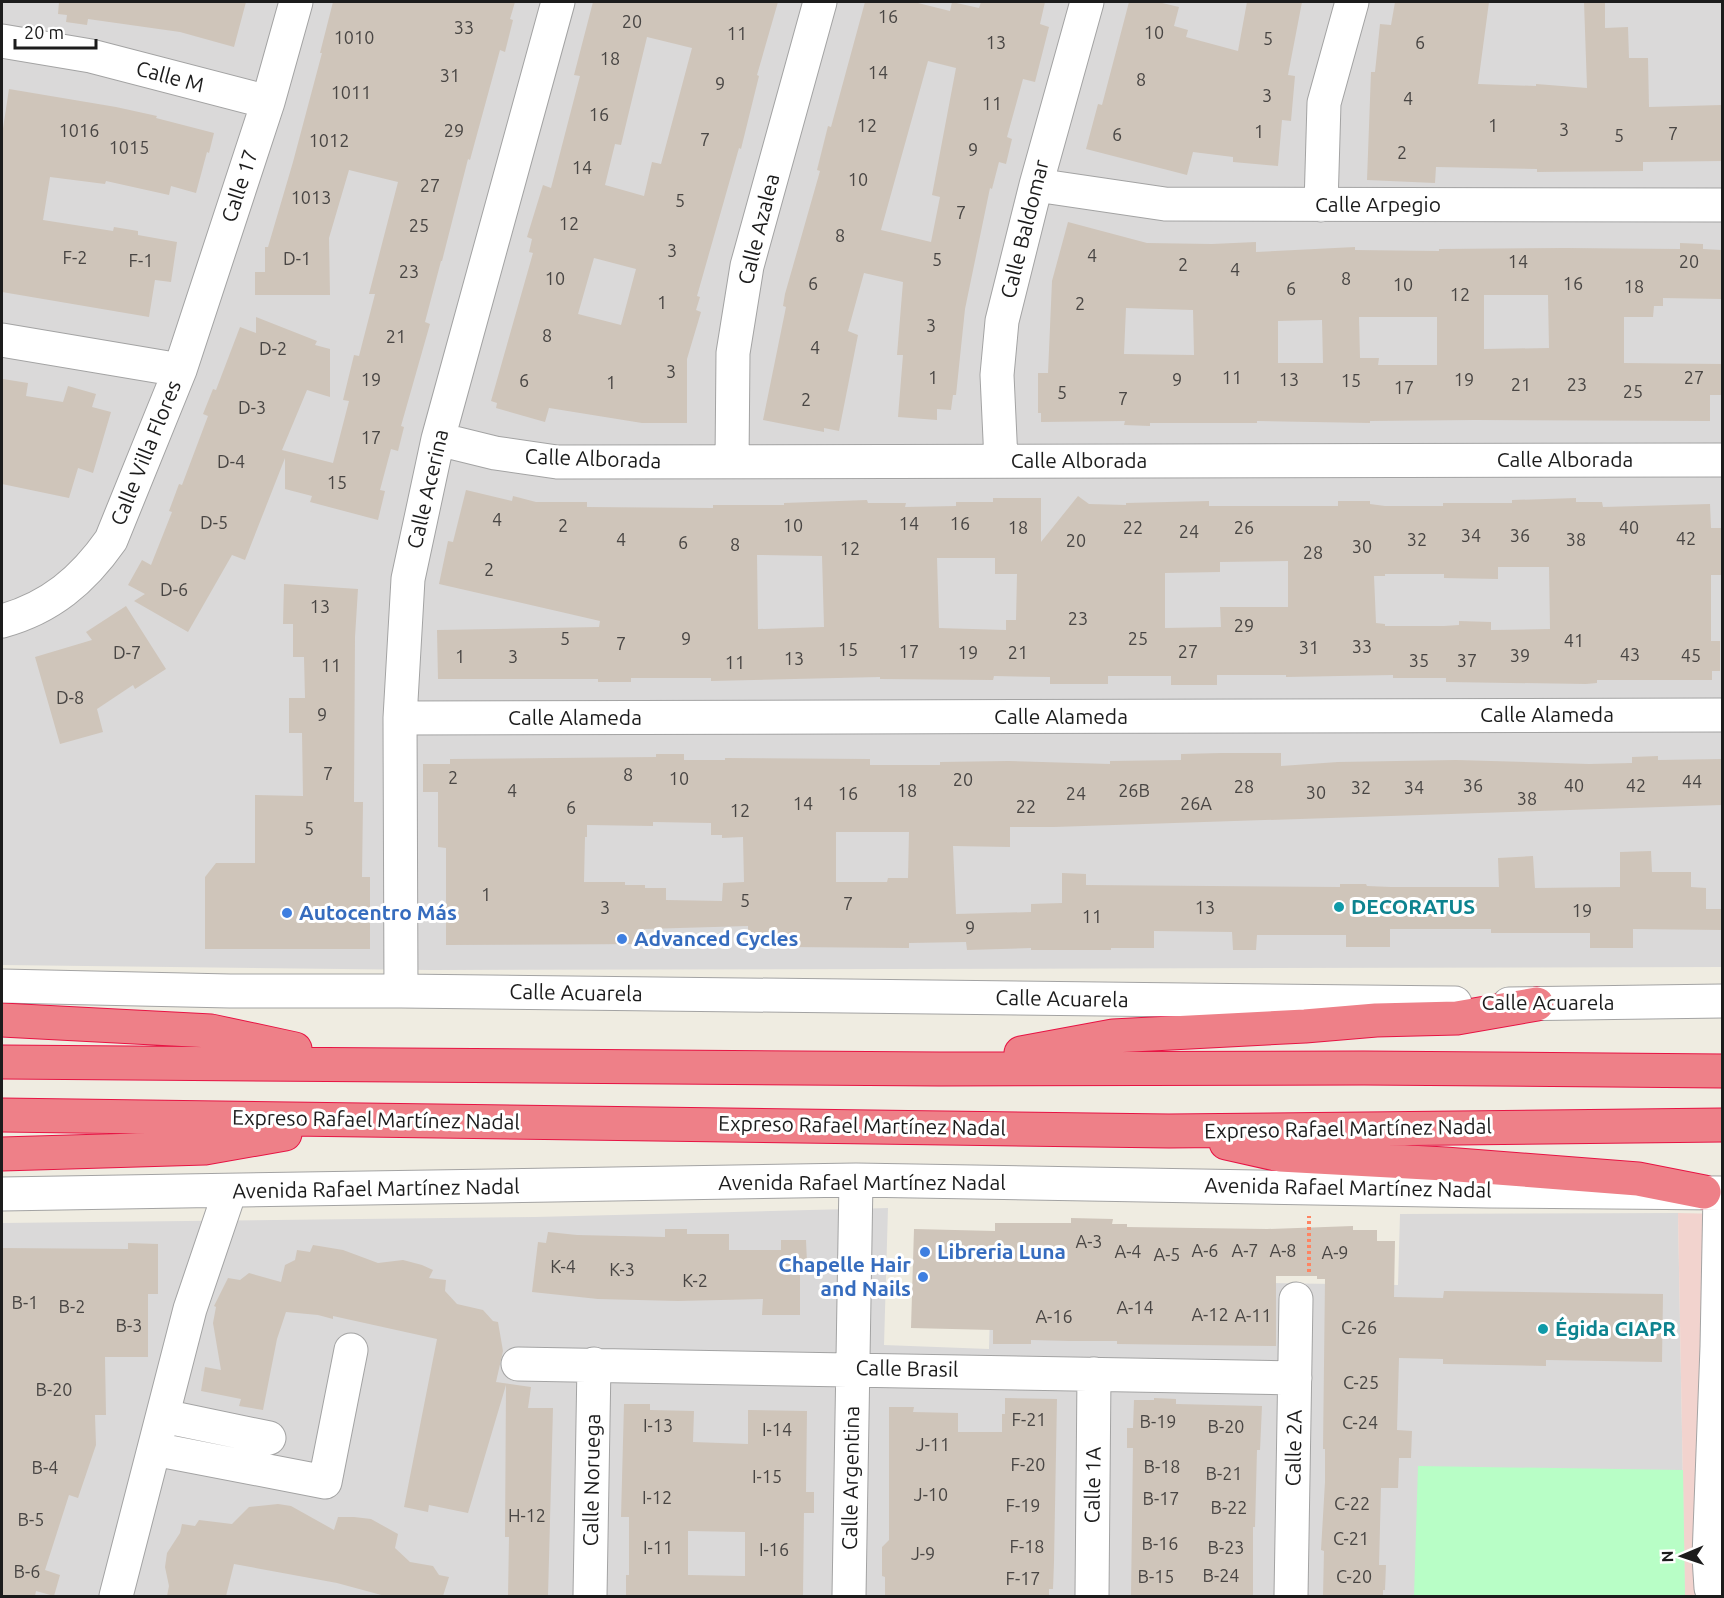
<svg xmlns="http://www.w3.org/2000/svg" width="1724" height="1598" viewBox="0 0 1724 1598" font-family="Ubuntu,sans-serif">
<rect width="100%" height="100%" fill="#efece1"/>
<!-- residential -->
<path fill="#dad9d9" d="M2,2H1722V967L431,970L2,965Z
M888,1208L884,1345L989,1349L991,1279L1398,1285L1400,1214L1678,1213L1685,1596H2V1223L535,1217Z"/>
<!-- commercial -->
<path fill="#f2d3ce" d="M1678,1213L1722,1214V1596H1685Z"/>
<!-- park -->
<path fill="#b8fec6" d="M1418,1466L1683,1470L1685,1596H1414Z"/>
<!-- building -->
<path fill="#cfc5ba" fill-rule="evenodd" d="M59,2H246L234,47L180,32L88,19L87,25L66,22L67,15L58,14Z
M333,2H515L510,19L513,20L505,52L500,50L470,160L468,159L442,261H441L425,322L430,324L401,426L404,427L398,451L391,449L380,490L385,491L378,520L310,502L312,496L285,489V458L245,560L232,555L188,632L134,601L145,594L128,585L142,560L151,565L172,512L169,511L179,484L182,485L208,416L203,414L213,389L216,390L240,327L256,333V317L317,341L315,345L330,349V397L307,390L282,450L333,463L349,401L343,400L354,355L359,356L375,294H369L398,182L349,170L329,238L330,295H255V272H265V247H268L293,162L322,53H320Z
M593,2H778L757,75L759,76L741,149L739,148L697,296L700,297L696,310L701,312L687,359V423H642L549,408L545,422L496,408L497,403L491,401L533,253L529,252L532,239L527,237L543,185L551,188L580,76L574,75ZM647,37L692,48L661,164L652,162L644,196L605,185L615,144L621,145ZM594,258L636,269L621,325L578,314Z
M865,2H914L950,11L952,2L979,8L981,2H1045L1040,24L1049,27L1035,82L1023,79L1007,137L1012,139L1006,164L999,162L992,189L990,188L965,309L956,395H953L951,410L937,409V420L898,417L903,355H897L903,282L864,273L848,331L858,335L839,431L824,428V432L763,420L786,307L783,306L785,294L820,171L817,170L828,126L831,127ZM928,61L956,68L932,195L940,197L931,242L881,230Z
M1129,2H1158L1179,7L1174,26L1188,30L1186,37L1238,51L1247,2H1302L1288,75L1295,76L1291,121L1282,120L1278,166L1233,162V157L1193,152L1187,175L1086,149L1098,104L1102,105Z
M1395,2H1489L1478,84L1536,86V84L1587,88L1584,2H1605V28L1628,27L1629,58H1648L1649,107L1722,105V161L1643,162V171L1537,172V169L1436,167L1435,183L1367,180L1371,72H1375L1380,24L1391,25Z
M9,89L116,107L157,116L156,118L214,133L209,153L207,152L196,193L171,186L169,195L106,181L105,184L50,177L43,220L113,231L114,227L138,231V235L177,242L171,282L155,280L149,317L2,292V135Z
M1068,222L1147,243L1212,244L1256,242V252L1355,247V250L1439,251V249L1566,248L1680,249V243L1703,244V249L1722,250V299L1663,298V306H1654L1653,317H1624V363L1722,364V395H1710V421L1475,420L1370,421V423L1257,421V423H1150V426L1124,425L1125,421L1041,422V413H1038V373H1048L1052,281ZM1484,295H1548L1549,348L1484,349ZM1126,308L1193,310L1194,355L1124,354ZM1359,317H1437V365H1378L1379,358H1360ZM1322,320L1323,363H1278V321Z
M3,379L28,383L26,396L63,402L68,386L96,394L92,407L111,412L93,473L78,468L69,498L2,484V391Z
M466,490L512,501L513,496L536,502H587V507L713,508V505H784V503L867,500L868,503H906L905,507L956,506V502H993V498H1041V542L1078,496L1089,504L1126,505V503L1209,501V506H1338V501H1370V504L1385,506H1443V503H1512V500L1576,498V502H1602L1603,507L1710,504L1711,528H1722V575H1711V641H1720V671H1712V680H1597V683L1586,684L1446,682V678H1393V675L1286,677V675H1217V685H1171V676H1108V684H1050V677L994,676L993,680L880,679V677L711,681V678H631V682H598V679H438L437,630L599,627L600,621L439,584L448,541L453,542ZM757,555L822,556L824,627L758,629ZM937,558H995V574H1017L1016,620H1006V630L939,628ZM1288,561V607H1220L1221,627L1165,628V573L1220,572V562ZM1498,567H1549L1550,629L1491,630V622L1459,621V625L1444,626H1385V624L1376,623L1374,576H1385V574H1444V578L1498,579Z
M284,584L358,589L355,637L354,802H363L362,877H370V949H205V877L216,863H255V795L303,796L302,733H289V698H305L304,657H293V624H283Z
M126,606L166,669L135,689L133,685L97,709L103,732L60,744L35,657L92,640L86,632Z
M1221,753H1281V766L1338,762L1456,760L1589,764L1632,763V757L1658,756V760L1722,759V805L1054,827H1010V847L953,846L956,914L1031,912V904L1062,903V873L1086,874V885L1340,887V884H1366L1367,886L1391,887H1499L1498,858L1533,856L1535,888L1620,887V852L1651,851L1652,872H1691V887L1706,888V909H1722V930L1633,929V948H1590V933H1491V929H1390V947H1346V935H1257L1256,950H1233L1232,932L1154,931V948H1111V950H1031V948L967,950L966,942L909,943V948L788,947L748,946V926L645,929V944L446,945V848L438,847V792H423V764H450V759L656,757V754H684V760H725V758L870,759V765H940V762L1008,761L1110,764V761L1181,760V754ZM653,822L711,823V835H722V838L743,837L744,882L723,883L722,901L666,900V888H645V885H625V882H584L585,837H587V825L653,826ZM836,832H909L908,878H888L887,882H836Z
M1071,1218L1113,1219L1112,1224H1127V1227L1267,1229L1353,1226V1230H1377V1241H1395L1394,1297L1443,1298L1444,1291L1663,1294L1662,1362L1546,1360V1366L1443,1364V1359L1399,1358L1397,1430L1412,1431L1411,1458H1399L1398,1488H1381L1379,1565H1386L1385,1590H1383V1596H1323L1324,1551L1321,1550L1325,1482V1449H1323L1325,1279H1317V1276H1276V1346L1117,1344V1341H1069L1031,1340V1344H993V1330L911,1328L914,1229L995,1231V1223H1071Z
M665,1229H687V1234H729V1250H781V1240H806L807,1263L800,1264V1315H762L763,1299L678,1301L598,1299L532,1292L538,1242L546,1243L548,1232L577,1235L665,1237Z
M128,1243L158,1244V1294H148V1357H105L106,1415H95L96,1445L78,1498L69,1495L45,1570L60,1575L54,1596L36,1591L35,1596H2V1248L128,1249Z
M313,1245L343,1250L378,1263L403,1260L422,1265L433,1270L429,1278L446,1280L445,1291L457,1304L483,1310L493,1321L498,1322L503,1351L496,1382L531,1387L528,1408H553L548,1596H508L509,1537H505L506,1385L468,1513L429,1505L428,1512L404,1507L437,1339L333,1316V1319L318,1315L286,1312L277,1339L263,1410L239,1406L241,1399L201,1391L205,1367L221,1370L213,1323L216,1307L214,1306L228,1278L240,1280L249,1273L281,1282L285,1265L295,1260L297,1250L310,1252Z
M1005,1398L1057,1399L1054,1562L1053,1589H1049V1596H885V1577L882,1576V1547L889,1540V1407H914L913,1412L958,1413V1432H1002V1414H1005Z
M1154,1398L1176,1399V1404L1262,1406L1260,1450H1257L1255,1527H1253V1596H1131L1133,1448H1127V1428H1133L1134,1400H1154Z
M624,1404H650V1410L694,1411L693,1442L748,1444V1410L807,1411L806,1492H814V1513H804L803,1596H626V1575H629V1517H621ZM688,1531L745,1532V1576L688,1575Z
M278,1504L291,1506L334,1530L338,1517H354L371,1519L398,1534L395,1548L410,1562L433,1566L439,1575L449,1577L443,1596H385L337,1583L234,1564L226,1596H167L169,1586L165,1567L167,1553L180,1533L182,1524L195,1526L199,1520L232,1524L249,1507Z"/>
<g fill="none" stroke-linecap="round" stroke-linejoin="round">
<!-- minor casing -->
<g stroke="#a3a3a3" stroke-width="35">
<path id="minor" d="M2,41L91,56L268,102
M1036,185L1165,204L1722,205
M1321,205L1324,103L1352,2
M2,340L180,370
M438,439L495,453L557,462L1722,460
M1001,461L997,375L1002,321L1036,185L1087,2
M732,462L733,353L747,266L820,2
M2,621C50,608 83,580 111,540L180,370L268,102L296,2
M400,718L1722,715
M2,986L230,991H401L1455,1003
M401,991L400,718L408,579L438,439L558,2
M1509,1004L1722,1001
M2,1194L856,1180L1489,1191L1722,1193
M518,1364L1295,1378
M163,1416L269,1438
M154,1449L325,1482L351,1350
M116,1596L190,1309L230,1191
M590,1596L594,1364
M849,1596L856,1180
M1092,1596L1094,1374
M1291,1596L1296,1299
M1715,1596L1711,1588L1709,1557L1717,1347L1720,1193"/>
</g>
<!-- highway casing -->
<g stroke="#e71343" stroke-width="35">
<path id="highway" d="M2,1020L211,1031L295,1049
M1021,1053L1113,1036L1305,1026L1376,1020L1457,1018L1537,1004
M2,1062L939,1069L1364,1068L1722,1071
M2,1115L1169,1131L1722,1125
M1226,1143L1280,1155L1445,1164L1638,1179L1704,1192
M2,1154L205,1148L285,1134"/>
</g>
<!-- path -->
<path stroke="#ff8462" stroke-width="4" stroke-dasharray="3 3" stroke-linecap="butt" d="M1309,1272V1216"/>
<!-- minor -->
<use href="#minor" stroke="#fff" stroke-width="33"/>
<!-- highway -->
<use href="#highway" stroke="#ee8088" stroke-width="33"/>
</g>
<!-- markers -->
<g fill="#0f9aa8" stroke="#fff" stroke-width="2">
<circle cx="1339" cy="907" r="6"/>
<circle cx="1543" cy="1329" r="6"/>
</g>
<g fill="#3f7fe0" stroke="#fff" stroke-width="2">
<circle cx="287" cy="913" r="6"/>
<circle cx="622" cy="939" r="6"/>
<circle cx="925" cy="1252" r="6"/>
<circle cx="923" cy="1277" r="6"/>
</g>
<g text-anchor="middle" stroke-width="6" stroke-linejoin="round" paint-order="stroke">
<!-- number labels -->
<g font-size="18" fill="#494644">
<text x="888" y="23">16</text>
<text x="632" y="28">20</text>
<text x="464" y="34">33</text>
<text x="1154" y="39">10</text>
<text x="737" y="40">11</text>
<text x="354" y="44">1010</text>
<text x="1268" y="45">5</text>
<text x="996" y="49">13</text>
<text x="1420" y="49">6</text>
<text x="610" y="65">18</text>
<text x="878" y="79">14</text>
<text x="450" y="82">31</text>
<text x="1141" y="86">8</text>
<text x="720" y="90">9</text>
<text x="351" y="99">1011</text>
<text x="1267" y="102">3</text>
<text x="1408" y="105">4</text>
<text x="992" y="110">11</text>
<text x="599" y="121">16</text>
<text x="867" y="132">12</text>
<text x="1493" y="132">1</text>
<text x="1564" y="136">3</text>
<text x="79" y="137">1016</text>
<text x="454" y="137">29</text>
<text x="1259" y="138">1</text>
<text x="1673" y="140">7</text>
<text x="1117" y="141">6</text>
<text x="1619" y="142">5</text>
<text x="705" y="146">7</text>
<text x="329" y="147">1012</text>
<text x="129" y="154">1015</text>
<text x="973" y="156">9</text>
<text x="1402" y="159">2</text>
<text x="582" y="174">14</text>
<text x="858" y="186">10</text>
<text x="430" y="192">27</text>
<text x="311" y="204">1013</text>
<text x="680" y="207">5</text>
<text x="961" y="219">7</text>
<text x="569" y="230">12</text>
<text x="419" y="232">25</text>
<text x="840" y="242">8</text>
<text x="672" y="257">3</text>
<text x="1092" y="262">4</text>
<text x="75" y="264">F-2</text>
<text x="297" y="265">D-1</text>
<text x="937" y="266">5</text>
<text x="141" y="267">F-1</text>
<text x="1518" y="268">14</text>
<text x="1689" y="268">20</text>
<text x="1183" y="271">2</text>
<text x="1235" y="276">4</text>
<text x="409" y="278">23</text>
<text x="555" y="285">10</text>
<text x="1346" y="285">8</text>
<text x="813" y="290">6</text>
<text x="1573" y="290">16</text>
<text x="1403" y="291">10</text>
<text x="1634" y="293">18</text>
<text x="1291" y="295">6</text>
<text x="1460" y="301">12</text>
<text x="662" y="309">1</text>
<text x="1080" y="310">2</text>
<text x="931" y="332">3</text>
<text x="547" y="342">8</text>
<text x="396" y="343">21</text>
<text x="815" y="354">4</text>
<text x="273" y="355">D-2</text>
<text x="671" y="378">3</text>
<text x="933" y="384">1</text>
<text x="1232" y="384">11</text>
<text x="1694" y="384">27</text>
<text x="371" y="386">19</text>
<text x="1177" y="386">9</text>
<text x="1289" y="386">13</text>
<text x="1464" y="386">19</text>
<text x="524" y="387">6</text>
<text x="1351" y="387">15</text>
<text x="611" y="389">1</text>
<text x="1521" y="391">21</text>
<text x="1577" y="391">23</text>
<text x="1404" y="394">17</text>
<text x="1633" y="398">25</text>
<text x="1062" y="399">5</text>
<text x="1123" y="405">7</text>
<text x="806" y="406">2</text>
<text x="252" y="414">D-3</text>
<text x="371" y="444">17</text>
<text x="231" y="468">D-4</text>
<text x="337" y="489">15</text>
<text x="497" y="526">4</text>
<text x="214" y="529">D-5</text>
<text x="909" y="530">14</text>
<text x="960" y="530">16</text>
<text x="563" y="532">2</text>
<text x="793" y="532">10</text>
<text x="1018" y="534">18</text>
<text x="1133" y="534">22</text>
<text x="1244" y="534">26</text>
<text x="1629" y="534">40</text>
<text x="1189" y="538">24</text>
<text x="1471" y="542">34</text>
<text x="1520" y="542">36</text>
<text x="1686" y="545">42</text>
<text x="621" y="546">4</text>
<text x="1417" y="546">32</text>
<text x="1576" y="546">38</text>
<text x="1076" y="547">20</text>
<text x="683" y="549">6</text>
<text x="735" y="551">8</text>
<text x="1362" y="553">30</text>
<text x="850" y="555">12</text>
<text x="1313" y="559">28</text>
<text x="489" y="576">2</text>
<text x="174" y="596">D-6</text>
<text x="320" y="613">13</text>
<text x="1078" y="625">23</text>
<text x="1244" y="632">29</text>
<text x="565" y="645">5</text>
<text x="686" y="645">9</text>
<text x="1138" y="645">25</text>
<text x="1574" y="647">41</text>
<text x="621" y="650">7</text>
<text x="1362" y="653">33</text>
<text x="1309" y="654">31</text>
<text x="848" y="656">15</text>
<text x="909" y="658">17</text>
<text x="1188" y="658">27</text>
<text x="127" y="659">D-7</text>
<text x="968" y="659">19</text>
<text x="1018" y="659">21</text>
<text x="1630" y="661">43</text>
<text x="1520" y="662">39</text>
<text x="1691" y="662">45</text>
<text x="460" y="663">1</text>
<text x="513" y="663">3</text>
<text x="794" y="665">13</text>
<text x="1419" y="667">35</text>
<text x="1467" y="667">37</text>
<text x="735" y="669">11</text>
<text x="331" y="672">11</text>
<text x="70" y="704">D-8</text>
<text x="322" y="721">9</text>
<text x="328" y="780">7</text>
<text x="628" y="781">8</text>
<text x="453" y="784">2</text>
<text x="679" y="785">10</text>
<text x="963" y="786">20</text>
<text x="1692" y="788">44</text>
<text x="1473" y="792">36</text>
<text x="1574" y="792">40</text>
<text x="1636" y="792">42</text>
<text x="1244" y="793">28</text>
<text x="1361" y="794">32</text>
<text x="1414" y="794">34</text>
<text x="512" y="797">4</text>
<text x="907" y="797">18</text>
<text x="1134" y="797">26B</text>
<text x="1316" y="799">30</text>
<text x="848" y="800">16</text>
<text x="1076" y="800">24</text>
<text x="1527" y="805">38</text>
<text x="803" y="810">14</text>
<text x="1196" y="810">26A</text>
<text x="1026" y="813">22</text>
<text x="571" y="814">6</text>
<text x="740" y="817">12</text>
<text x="309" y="835">5</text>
<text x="486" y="901">1</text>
<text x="745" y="907">5</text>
<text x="848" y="910">7</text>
<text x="605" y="914">3</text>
<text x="1205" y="914">13</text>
<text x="1582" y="917">19</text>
<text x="1092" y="923">11</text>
<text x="970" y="934">9</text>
<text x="1089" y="1248">A-3</text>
<text x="1205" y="1257">A-6</text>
<text x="1245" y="1257">A-7</text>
<text x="1283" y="1257">A-8</text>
<text x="1128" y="1258">A-4</text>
<text x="1335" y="1259">A-9</text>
<text x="1167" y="1261">A-5</text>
<text x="563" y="1273">K-4</text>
<text x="622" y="1276">K-3</text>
<text x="695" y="1287">K-2</text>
<text x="25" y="1309">B-1</text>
<text x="72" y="1313">B-2</text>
<text x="1135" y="1314">A-14</text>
<text x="1210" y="1321">A-12</text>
<text x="1253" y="1322">A-11</text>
<text x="1054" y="1323">A-16</text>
<text x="129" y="1332">B-3</text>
<text x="1359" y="1334">C-26</text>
<text x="1361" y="1389">C-25</text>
<text x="54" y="1396">B-20</text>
<text x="1029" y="1426">F-21</text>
<text x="1158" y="1428">B-19</text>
<text x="1360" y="1429">C-24</text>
<text x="658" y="1432">I-13</text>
<text x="1226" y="1433">B-20</text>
<text x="777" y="1436">I-14</text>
<text x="933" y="1451">J-11</text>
<text x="1028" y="1471">F-20</text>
<text x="1162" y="1473">B-18</text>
<text x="45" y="1474">B-4</text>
<text x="1224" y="1480">B-21</text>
<text x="767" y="1483">I-15</text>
<text x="931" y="1501">J-10</text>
<text x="657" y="1504">I-12</text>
<text x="1161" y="1505">B-17</text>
<text x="1352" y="1510">C-22</text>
<text x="1023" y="1512">F-19</text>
<text x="1229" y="1514">B-22</text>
<text x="527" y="1522">H-12</text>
<text x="31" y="1526">B-5</text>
<text x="1351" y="1545">C-21</text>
<text x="1160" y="1550">B-16</text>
<text x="1027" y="1553">F-18</text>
<text x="658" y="1554">I-11</text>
<text x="1226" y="1554">B-23</text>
<text x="774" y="1556">I-16</text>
<text x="923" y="1560">J-9</text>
<text x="27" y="1578">B-6</text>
<text x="1221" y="1582">B-24</text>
<text x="1156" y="1583">B-15</text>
<text x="1354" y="1583">C-20</text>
<text x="1023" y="1585">F-17</text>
</g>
<!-- street labels -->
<g font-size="21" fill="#1c1c1c" stroke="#fff">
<text transform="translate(170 77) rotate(15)" y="7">Calle M</text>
<text transform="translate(240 186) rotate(-72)" y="7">Calle 17</text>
<text x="1378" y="212">Calle Arpegio</text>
<text transform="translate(759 229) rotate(-76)" y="7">Calle Azalea</text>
<text transform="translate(1025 229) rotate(-76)" y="7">Calle Baldomar</text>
<text transform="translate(146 453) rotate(-68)" y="7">Calle Villa Flores</text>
<text transform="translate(593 459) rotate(2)" y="7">Calle Alborada</text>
<text x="1565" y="467">Calle Alborada</text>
<text x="1079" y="468">Calle Alborada</text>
<text transform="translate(428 489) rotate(-77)" y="7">Calle Acerina</text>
<text x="1547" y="722">Calle Alameda</text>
<text x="1061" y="724">Calle Alameda</text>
<text x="575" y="725">Calle Alameda</text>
<text transform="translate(576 993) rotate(1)" y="7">Calle Acuarela</text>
<text transform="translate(1062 999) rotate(1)" y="7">Calle Acuarela</text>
<text x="1548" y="1010">Calle Acuarela</text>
<text transform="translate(376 1120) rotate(1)" y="7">Expreso Rafael Martínez Nadal</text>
<text transform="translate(862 1126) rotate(1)" y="7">Expreso Rafael Martínez Nadal</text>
<text transform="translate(1348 1129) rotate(-1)" y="7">Expreso Rafael Martínez Nadal</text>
<text x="862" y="1190">Avenida Rafael Martínez Nadal</text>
<text transform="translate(1348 1188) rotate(1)" y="7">Avenida Rafael Martínez Nadal</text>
<text transform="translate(376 1189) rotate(-1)" y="7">Avenida Rafael Martínez Nadal</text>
<text transform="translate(907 1369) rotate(1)" y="7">Calle Brasil</text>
<text transform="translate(1294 1448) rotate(-89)" y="7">Calle 2A</text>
<text transform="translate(851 1478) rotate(-89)" y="7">Calle Argentina</text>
<text transform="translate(592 1480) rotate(-89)" y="7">Calle Noruega</text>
<text transform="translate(1093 1485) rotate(-89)" y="7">Calle 1A</text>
</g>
<!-- culture labels -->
<g font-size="21" font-weight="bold" fill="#0d838f" stroke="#fff" text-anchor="start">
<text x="1351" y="914">DECORATUS</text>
<text x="1555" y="1336">Égida CIAPR</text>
</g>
<!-- shop labels -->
<g font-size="21" font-weight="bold" fill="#366cbe" stroke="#fff" text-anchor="start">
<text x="299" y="920">Autocentro Más</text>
<text x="634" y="946">Advanced Cycles</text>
<text x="937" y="1259">Libreria Luna</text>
<text x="911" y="1272" text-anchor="end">Chapelle Hair<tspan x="911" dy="24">and Nails</tspan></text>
</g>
</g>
<!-- border -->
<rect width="1724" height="1598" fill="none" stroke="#1c1c1c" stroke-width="6"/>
<!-- north arrow -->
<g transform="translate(1682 1556) rotate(268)" stroke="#ffffff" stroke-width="4.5" paint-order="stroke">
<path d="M0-4.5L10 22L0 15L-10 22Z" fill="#1c1c1c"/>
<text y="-9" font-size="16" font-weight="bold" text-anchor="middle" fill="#1c1c1c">N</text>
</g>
<!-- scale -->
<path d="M15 39v9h81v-9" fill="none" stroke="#1c1c1c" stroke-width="3"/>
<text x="24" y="39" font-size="18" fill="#1c1c1c" stroke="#ffffff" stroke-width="4.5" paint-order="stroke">20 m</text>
</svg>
